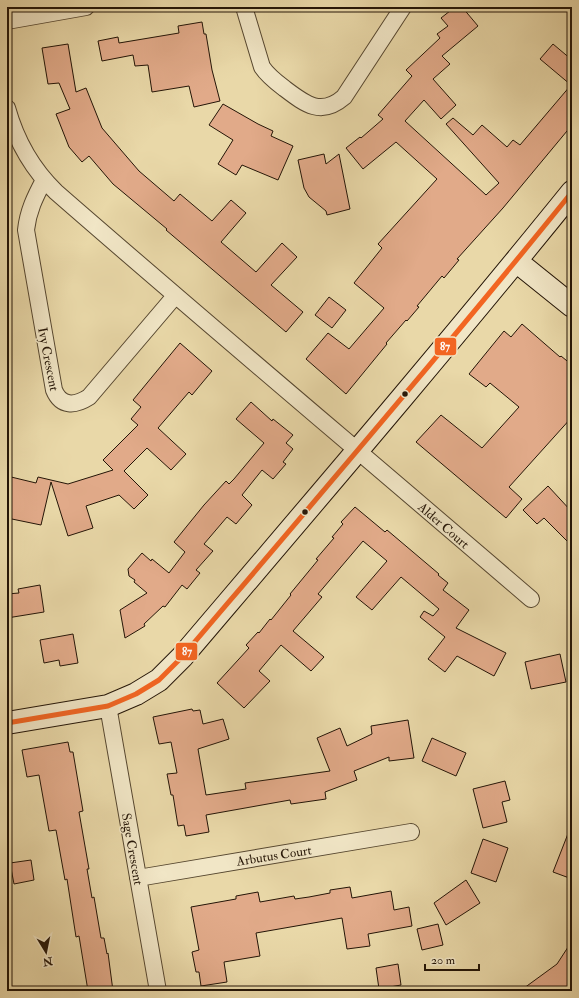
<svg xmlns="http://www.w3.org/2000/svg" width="579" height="998" viewBox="0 0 579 998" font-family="'IM FELL Double Pica',serif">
<rect width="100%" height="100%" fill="#e9d8a8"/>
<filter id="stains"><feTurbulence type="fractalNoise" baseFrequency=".005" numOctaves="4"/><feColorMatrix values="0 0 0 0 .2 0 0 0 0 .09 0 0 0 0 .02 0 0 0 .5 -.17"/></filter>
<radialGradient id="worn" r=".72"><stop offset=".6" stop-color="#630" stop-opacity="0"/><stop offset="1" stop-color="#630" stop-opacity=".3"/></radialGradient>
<!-- building -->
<path fill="#e1aa89" stroke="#241507" d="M455,7H462L478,26L442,56L450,64L433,79L456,105L441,119L424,100L405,121L486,195L499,183L446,124L453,118L473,135L482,125L507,147L513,140L520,145L571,85L540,59L553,44L572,60V125L503,208L457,259L459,260L444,278L442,276L417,306L419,307L407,321L406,320L386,343L387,344L346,394L306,359L328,333L349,349L384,308L354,283L382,248L378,244L437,179L396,142L363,169L346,148L360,137L361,138L383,119L378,115L412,76L406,70L440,38L437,34L448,26L441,18Z
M202,22L204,34H206L212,70L220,101L194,107L189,86L152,92L148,65L135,66L133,55L102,61L98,41L118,37L119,43L179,33L178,26Z
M68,44L76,92L86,88L102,128L139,171L174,201L180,194L212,221L231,200L246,213L221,242L256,272L282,243L297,257L271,285L303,312L286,332L166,230L167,229L113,184L89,156L82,162L69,147L56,114L70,109L59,83L48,84L42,48Z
M223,104L258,124L273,131L271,136L293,146L278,180L242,165L236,175L218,164L233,140L209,125Z
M324,154L326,164L339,154L350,209L327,215L326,211L309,197L304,188L298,160Z
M329,297L346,310L332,328L315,315Z
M522,324L560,357L561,356L572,365V417L509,487L522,499L506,518L416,442L441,415L482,448L519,407L490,383L486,387L469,374L504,331L511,337Z
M180,343L212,371L192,395L189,392L158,428L186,454L171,470L147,448L124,471L148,495L134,509L119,495L86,506L93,528L68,536L51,482L41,525L7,518V476L36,483L38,477L68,484L113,470L103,460L138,425L131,419L141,407L133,400Z
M251,402L272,421L273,419L293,435L286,443L293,449L283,462L286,464L273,479L262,470L242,495L252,505L236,524L227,517L204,544L213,551L196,570L200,573L187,589L182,585L165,607L163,606L144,624L145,626L125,638L120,610L147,593L134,582L135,580L129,576L128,569L142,553L151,561L152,559L169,573L185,552L174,542L204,505L226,481L229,484L234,479L264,443L236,419Z
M548,486L572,512V546L544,518L537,524L523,510Z
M355,507L385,532L387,530L439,574L438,575L448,583L443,590L469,610L456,628L506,653L494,676L457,656L445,672L428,659L445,637L420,617L424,611L433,616L439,609L401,577L372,610L356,597L387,561L363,541L318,594L322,597L293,631L324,657L311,671L281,645L259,671L270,681L244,708L217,683L249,648L246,645L258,632L259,633L270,619L271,620L291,595L290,594L318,560L316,559L334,538L332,537L343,524L341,522Z
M40,585L44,612L7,618V594L19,593L18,589Z
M73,634L78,663L60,666L59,660L44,663L40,640Z
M560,654L566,682L531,689L525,662Z
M192,709L193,711L200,710L203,724L223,719L229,739L198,749L206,795L246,789L245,783L330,771L317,738L340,728L347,746L372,734L371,726L408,720L414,758L389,761V757L354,771L357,780L325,792L326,799L291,804L290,800L206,815L209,832L186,836L184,825L178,826L173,795H171L167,774L177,773L171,742L159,744L153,717Z
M432,738L466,753L456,776L422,761Z
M68,742L70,752H73L83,811L79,812L89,869H87L92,898L94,897L101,938H104L107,954L108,953L113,991H88L79,936L76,937L67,879L65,880L56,830L49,831L39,775L27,777L22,750Z
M505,781L510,800L502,802L507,822L483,828L473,789Z
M571,826L572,827V879L553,872Z
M483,839L508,848L496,882L471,873Z
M31,860L34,880L14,884L10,863Z
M466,880L480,903L446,925L434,903Z
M350,887L352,898L391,891L394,910L409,907L412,926L368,934L370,946L347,949L342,918L256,933L260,956L224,962L227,982L201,986L199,972H196L192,952L199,950L191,907L236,899V896L258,892L260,902L294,896L295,899L309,897L330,893V890Z
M438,924L443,945L422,950L417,929Z
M572,941V983L561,991H520L557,964Z
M398,964L401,985L379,989L376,968Z"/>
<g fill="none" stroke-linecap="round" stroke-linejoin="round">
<!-- street casing -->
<g stroke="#55462f" stroke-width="18">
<path id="street" d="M244,7L262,67C268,76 276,82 284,88C305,104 321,117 344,97L403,7
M7,21L86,7
M7,108C16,140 31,168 56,192C213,329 373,463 531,599
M44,180C35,197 28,211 26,230L54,390C61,407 75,406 89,397L175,296
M108,706L158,991
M138,878L411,832"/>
</g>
<!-- secondary casing -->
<g stroke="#241507" stroke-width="24">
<path id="secondary" d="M516,261L572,306
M7,723L108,706L136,694L159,680L182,657C313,503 445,349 572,192"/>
</g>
<!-- street -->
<use href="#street" stroke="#f1e6c6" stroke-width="16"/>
<!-- secondary -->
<use href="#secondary" stroke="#f1e6c6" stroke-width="22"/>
<!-- bus-1 casing -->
<g stroke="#f1e6c6" stroke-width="8">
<path id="bus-1" d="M7,723L108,706L136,694L159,680L182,657C313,503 445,349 572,192"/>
</g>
<!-- bus-1 -->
<use href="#bus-1" stroke="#f26522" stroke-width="5"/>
</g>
<!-- markers -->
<g fill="#241507" stroke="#f1e6c6" stroke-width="1.5">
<circle cx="405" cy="394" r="3.5"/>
<circle cx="305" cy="512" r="3.5"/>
</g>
<g text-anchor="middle" stroke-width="3" stroke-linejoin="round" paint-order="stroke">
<!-- street labels -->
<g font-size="13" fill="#241507" stroke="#f1e6c6">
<text transform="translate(49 359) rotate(79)" y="5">Ivy Crescent</text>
<text transform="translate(444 525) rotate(41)" y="5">Alder Court</text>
<text transform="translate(133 849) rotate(80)" y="5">Sage Crescent</text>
<text transform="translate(274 855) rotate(-9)" y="5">Arbutus Court</text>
</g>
</g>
<g stroke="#f1e6c6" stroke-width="1.5">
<rect x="434" y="337" width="23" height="19" rx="4" fill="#f26522"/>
<rect x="175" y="642" width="23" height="19" rx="4" fill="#f26522"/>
</g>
<g font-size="11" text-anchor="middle" font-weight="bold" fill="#fff">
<text x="445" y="350">87</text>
<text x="187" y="655">87</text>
</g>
<!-- margin -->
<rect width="579" height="998" fill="none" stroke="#e9d8a8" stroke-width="24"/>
<rect x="8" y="8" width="563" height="982" fill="none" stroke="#241507" stroke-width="2"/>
<rect x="12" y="12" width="555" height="974" fill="none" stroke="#241507"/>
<!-- north arrow -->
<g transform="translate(46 952) rotate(170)" stroke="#f1e6c6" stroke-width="3" paint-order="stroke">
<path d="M0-3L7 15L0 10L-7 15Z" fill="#241507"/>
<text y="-6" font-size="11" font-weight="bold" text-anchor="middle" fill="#241507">N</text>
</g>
<!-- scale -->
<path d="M425 964v6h54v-6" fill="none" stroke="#241507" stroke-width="2"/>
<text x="431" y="964" font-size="12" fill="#241507" stroke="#f1e6c6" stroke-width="3" paint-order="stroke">20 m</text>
<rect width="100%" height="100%" filter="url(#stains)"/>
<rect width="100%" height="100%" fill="url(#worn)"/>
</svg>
